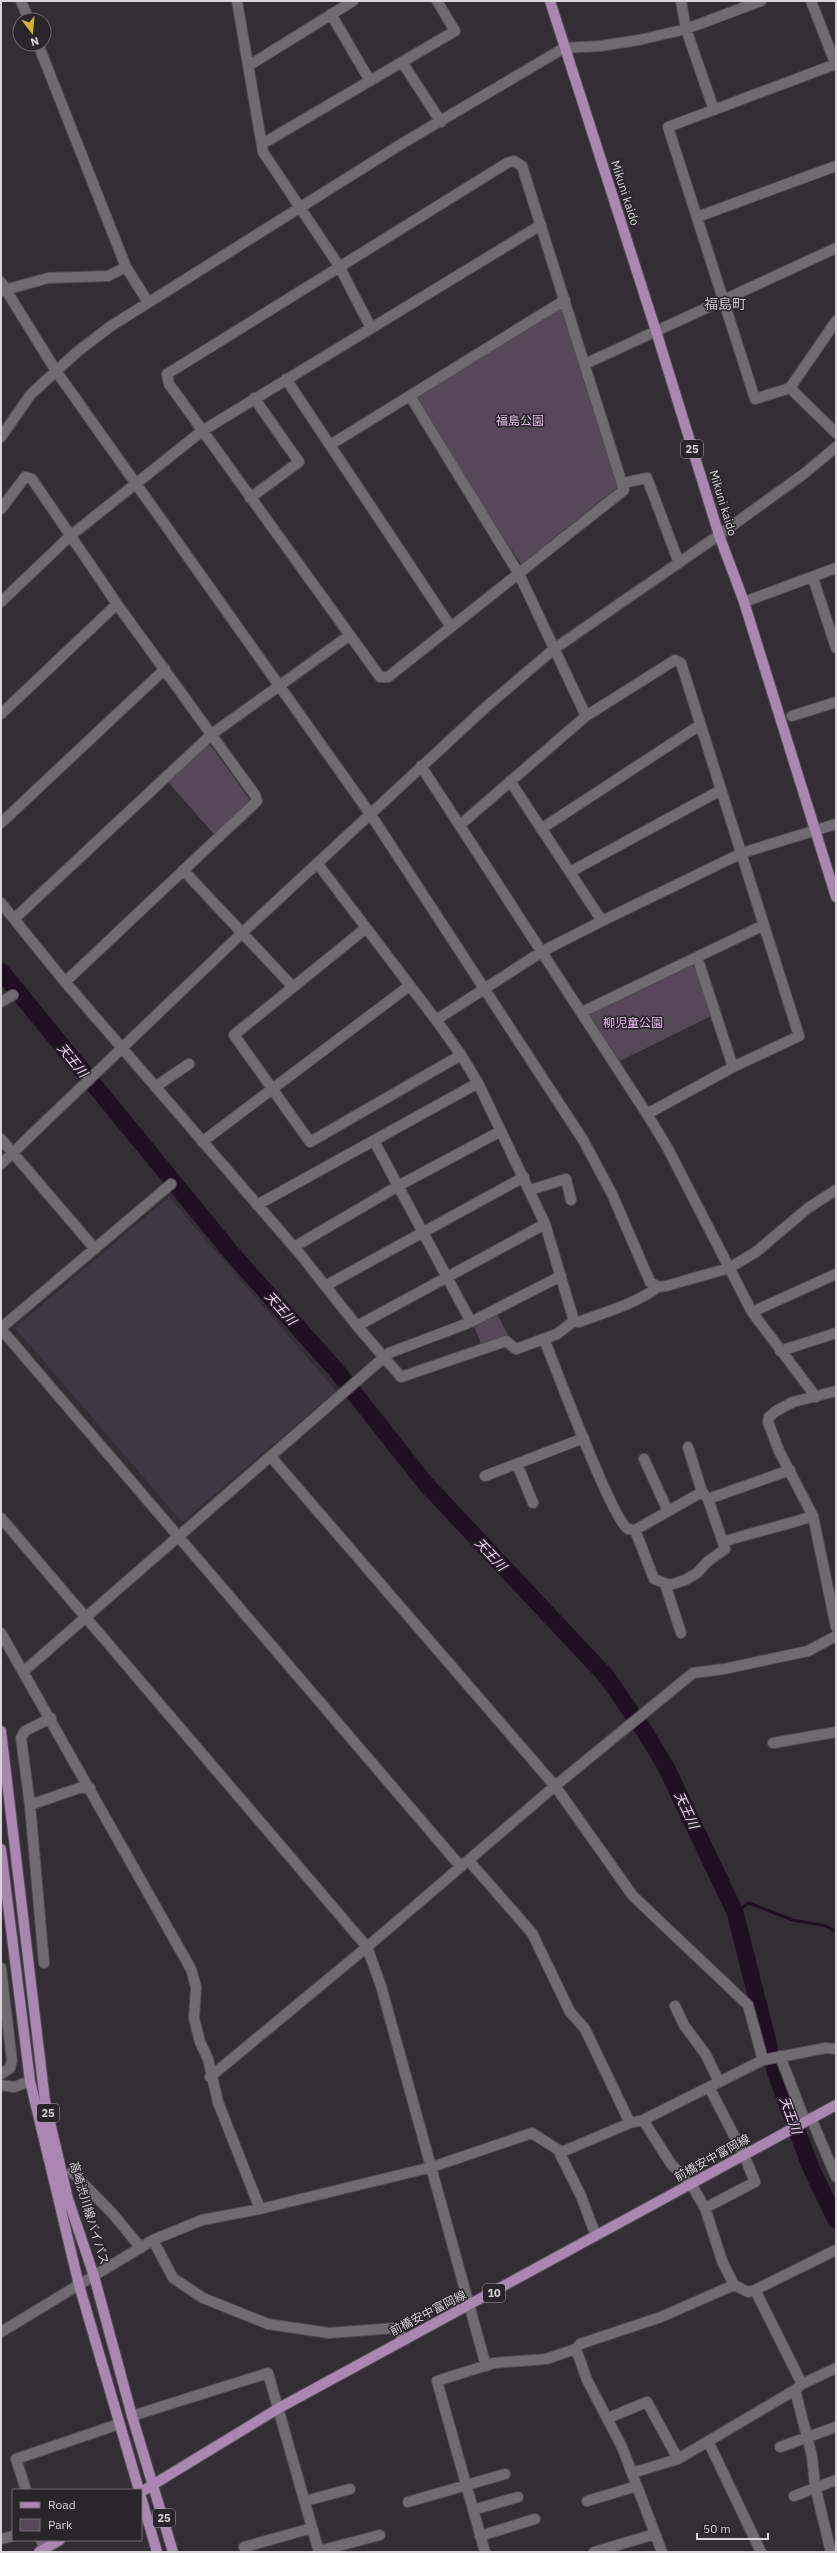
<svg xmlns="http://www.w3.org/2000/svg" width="837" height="2553" viewBox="0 0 837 2553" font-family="'IBM Plex Sans','Noto Sans JP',sans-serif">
<rect width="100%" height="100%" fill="#342d35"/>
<!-- built -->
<path fill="#413643" d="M169,1197L336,1391L182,1522L15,1328Z"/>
<!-- green -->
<path fill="#564858" d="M565,300L619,486L521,564L410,396Z
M207,745L211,746L249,798V802L214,834L168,782Z
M689,964L695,968L711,1016L620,1061L590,1016L591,1011Z
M496,1312L509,1337L482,1346L473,1324Z"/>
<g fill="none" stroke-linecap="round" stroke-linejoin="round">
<!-- stream -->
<path stroke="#210e25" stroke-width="3" d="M735,1912L749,1903L793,1920L826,1926L836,1932"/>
<!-- river -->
<path stroke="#210e25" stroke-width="17" d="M1,971L234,1256L336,1370L425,1483L606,1676L645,1732L666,1767L735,1912L776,2074L811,2168L836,2220"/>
<!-- minor casing -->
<g stroke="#514b52" stroke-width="12">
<path id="minor" d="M21,1L29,20
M237,1L263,152L339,266L370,326
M681,1L686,29L714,110
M811,1L836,65
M331,14L370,81
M38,44L126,267L148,302
M402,62L441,122
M836,64L668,127L755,399L790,388L836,321
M248,66L353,1
M262,144L455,31L437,1
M514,161L522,166L624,490L388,677H380L169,384L167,374L507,163Z
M697,217L836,166
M1,282L56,371L371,815L583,1140L612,1194L650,1282L658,1287L666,1286L729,1268L756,1252L808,1208L836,1190
M1,291L48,278L108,276L126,267
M585,364L836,248
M286,379L451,627
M790,388L836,433
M410,396L519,574L586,716
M1,437L31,394L77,352L111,326L403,143L564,48L600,46L639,40L686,29L761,1
M330,445L565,300
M623,483L647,478L679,563
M250,498L299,462L254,398
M1,509L25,477L32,479L117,604L255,795L257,801L65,982
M813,578L836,648
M1,602L70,536L202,431L541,225
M744,602L836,568
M1,714L117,604
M792,716L836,702
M421,766L647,1114L667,1147L752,1312L816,1397
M510,781L602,921
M1,823L165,669
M460,825L586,716L675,660L681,663L799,1036L733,1067L647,1114
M541,829L700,725
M317,863L436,1020L461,1055L478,1083L545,1224L574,1321L579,1322C606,1312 635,1304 658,1287
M183,870L293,987
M570,872L721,790
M1,903L65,982L300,1254L357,1326L401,1377L506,1341L516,1349L557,1334L574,1321
M14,919L212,734L350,635
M366,928L234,1035L310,1142L461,1055
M697,957L733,1067
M1,1002L13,995
M582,1012L764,925
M436,1020L543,951L602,921L742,853L836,824
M155,1087L189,1064
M1,1139L95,1249
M374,1141L471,1322
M202,1142L409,986
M1,1164L243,932L486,707L554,649L719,535L805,473L836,447
M530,1190L566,1179L571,1200
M257,1205L478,1083
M294,1247L398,1186L501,1131
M325,1286L524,1177
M752,1312L836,1274
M357,1326L545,1224
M1,1328L171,1184
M1,1329L461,1867
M544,1339C555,1366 612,1520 628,1529L635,1530L702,1492L708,1499L790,1470
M780,1351L836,1333
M836,1391L793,1402L776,1411L769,1417L768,1422L779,1451L813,1516L836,1627
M688,1447L702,1492
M271,1457L555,1786L633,1896L748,2005L763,2060
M644,1459L668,1511
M517,1464L533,1503
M485,1476L584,1438
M1,1518L367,1947L381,1986L486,2366
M635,1530L654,1579L670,1585L685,1580L697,1573L707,1562L725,1549L708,1499
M723,1542C753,1532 783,1526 813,1516
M665,1584L681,1633
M1,1633L191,1969L196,1987L194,2018L200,2042L208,2059L218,2102L260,2209
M24,1671L389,1353L471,1322L561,1276
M773,1743L836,1732
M30,1805L79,1788H90
M469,1861L532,1933L570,2012L585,2029L630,2123
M44,1963L30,1805L21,1738L25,1731L51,1718
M1,1968L12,2061L10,2068L1,2074
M675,2006L684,2025L706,2055L719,2082
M780,2056L805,2121
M210,2077L367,1947L555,1786L693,1673L724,1669L808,1651L836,1636
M1,2085L14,2087L30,2081
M811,2118L836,2177
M643,2120L671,2164L691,2184L705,2208L722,2261L734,2285L748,2292L755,2290L802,2384
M558,2150L581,2196L596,2236
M72,2172L113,2214L141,2248
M705,2208L755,2182L744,2155L709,2087
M153,2240L173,2278L203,2298L268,2324L329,2333L395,2328L405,2340
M755,2290L836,2250
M1,2332L153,2240L202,2220L260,2209L432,2167L532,2133L560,2151H564L630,2123L643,2120L763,2060L826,2048L836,2049
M576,2349L580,2344L661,2317L734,2285
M795,2390L812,2456L815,2486L831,2552
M132,2416L268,2373L319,2552
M608,2418L647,2402L678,2459
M708,2441L761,2552
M780,2447L836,2427
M632,2473L678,2459L795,2390L802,2384L836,2368
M26,2490L16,2459L119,2424
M794,2496L836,2480
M305,2501L350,2489
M587,2501L637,2486
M408,2502L505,2474
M473,2510L518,2497
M480,2536L535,2519
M1,2539L13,2536
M41,2540L45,2552
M244,2547L312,2528
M319,2551L380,2535
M485,2552L437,2381L494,2363L546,2359L576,2349L587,2380L622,2447L662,2552
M594,2552L655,2534"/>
</g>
<!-- major casing -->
<g stroke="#514b52" stroke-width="12">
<path id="major" d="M550,1L656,331L719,535L744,602L836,897
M1,1731L45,2101L68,2199L94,2276L132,2416L173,2552
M1,1849L30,2081L79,2285L139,2490
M141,2492L279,2408L836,2105
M141,2497L157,2552
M39,2552L60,2540"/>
</g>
<!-- minor -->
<use href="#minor" stroke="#716a73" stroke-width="10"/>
<!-- major -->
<use href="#major" stroke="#aa87b0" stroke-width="10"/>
</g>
<g text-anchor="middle" stroke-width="3" stroke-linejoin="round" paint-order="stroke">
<!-- shield labels -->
<g fill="#2a242b" stroke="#a49fa5" stroke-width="1">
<rect x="681" y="440" width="22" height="18" rx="3"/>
<rect x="37" y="2104" width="22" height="18" rx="3"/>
<rect x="483" y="2284" width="22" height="18" rx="3"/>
<rect x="153" y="2509" width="22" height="18" rx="3"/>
</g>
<g font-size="11" font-weight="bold" fill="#d8d4d9">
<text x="692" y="453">25</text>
<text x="48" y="2117">25</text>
<text x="494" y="2297">10</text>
<text x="164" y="2522">25</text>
</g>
<!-- street labels -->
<g font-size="12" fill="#d8d4d9" stroke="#2a242b">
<text transform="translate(625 193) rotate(72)" y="4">Mikuni kaido</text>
<text transform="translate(723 503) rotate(73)" y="4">Mikuni kaido</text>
<text transform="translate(712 2158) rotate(-29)" y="4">前橋安中富岡線</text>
<text transform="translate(89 2213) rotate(73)" y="4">高崎渋川線バイパス</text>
<text transform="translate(428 2313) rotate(-27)" y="4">前橋安中富岡線</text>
</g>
<!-- park labels -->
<g font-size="12" fill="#e8bdef" stroke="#2a242b">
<text x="520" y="425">福島公園</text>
<text x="633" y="1027">柳児童公園</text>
</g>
<!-- water labels -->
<g font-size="13" font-style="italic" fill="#f5d2fa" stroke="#2a242b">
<text transform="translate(73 1060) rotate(51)" y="5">天王川</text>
<text transform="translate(281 1308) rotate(48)" y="5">天王川</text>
<text transform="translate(491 1554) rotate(47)" y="5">天王川</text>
<text transform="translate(687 1810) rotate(65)" y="5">天王川</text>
<text transform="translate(791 2115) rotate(70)" y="5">天王川</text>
</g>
<!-- quarter labels -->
<g font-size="14" fill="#cdc4ce" stroke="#2a242b">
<text x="725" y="309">福島町</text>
</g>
</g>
<!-- border -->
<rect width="837" height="2553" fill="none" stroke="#d8d4d9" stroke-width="4"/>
<!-- legend -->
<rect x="12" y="2489" width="130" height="52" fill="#2a242b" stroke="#706a71"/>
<rect x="20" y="2502" width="20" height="6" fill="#aa87b0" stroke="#706a71"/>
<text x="48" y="2509" font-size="12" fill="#d8d4d9">Road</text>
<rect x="20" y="2519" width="20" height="12" fill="#564858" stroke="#706a71"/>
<text x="48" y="2529" font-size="12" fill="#d8d4d9">Park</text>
<!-- north arrow -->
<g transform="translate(32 32) rotate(164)"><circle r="19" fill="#2a242b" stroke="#706a71"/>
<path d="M0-3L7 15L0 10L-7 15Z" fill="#d8b434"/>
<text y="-6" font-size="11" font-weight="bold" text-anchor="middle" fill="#d8d4d9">N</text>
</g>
<!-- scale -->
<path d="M697 2533v6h71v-6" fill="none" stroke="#d8d4d9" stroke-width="2"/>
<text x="703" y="2533" font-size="12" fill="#d8d4d9" stroke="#2a242b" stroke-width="3" paint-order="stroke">50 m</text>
</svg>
